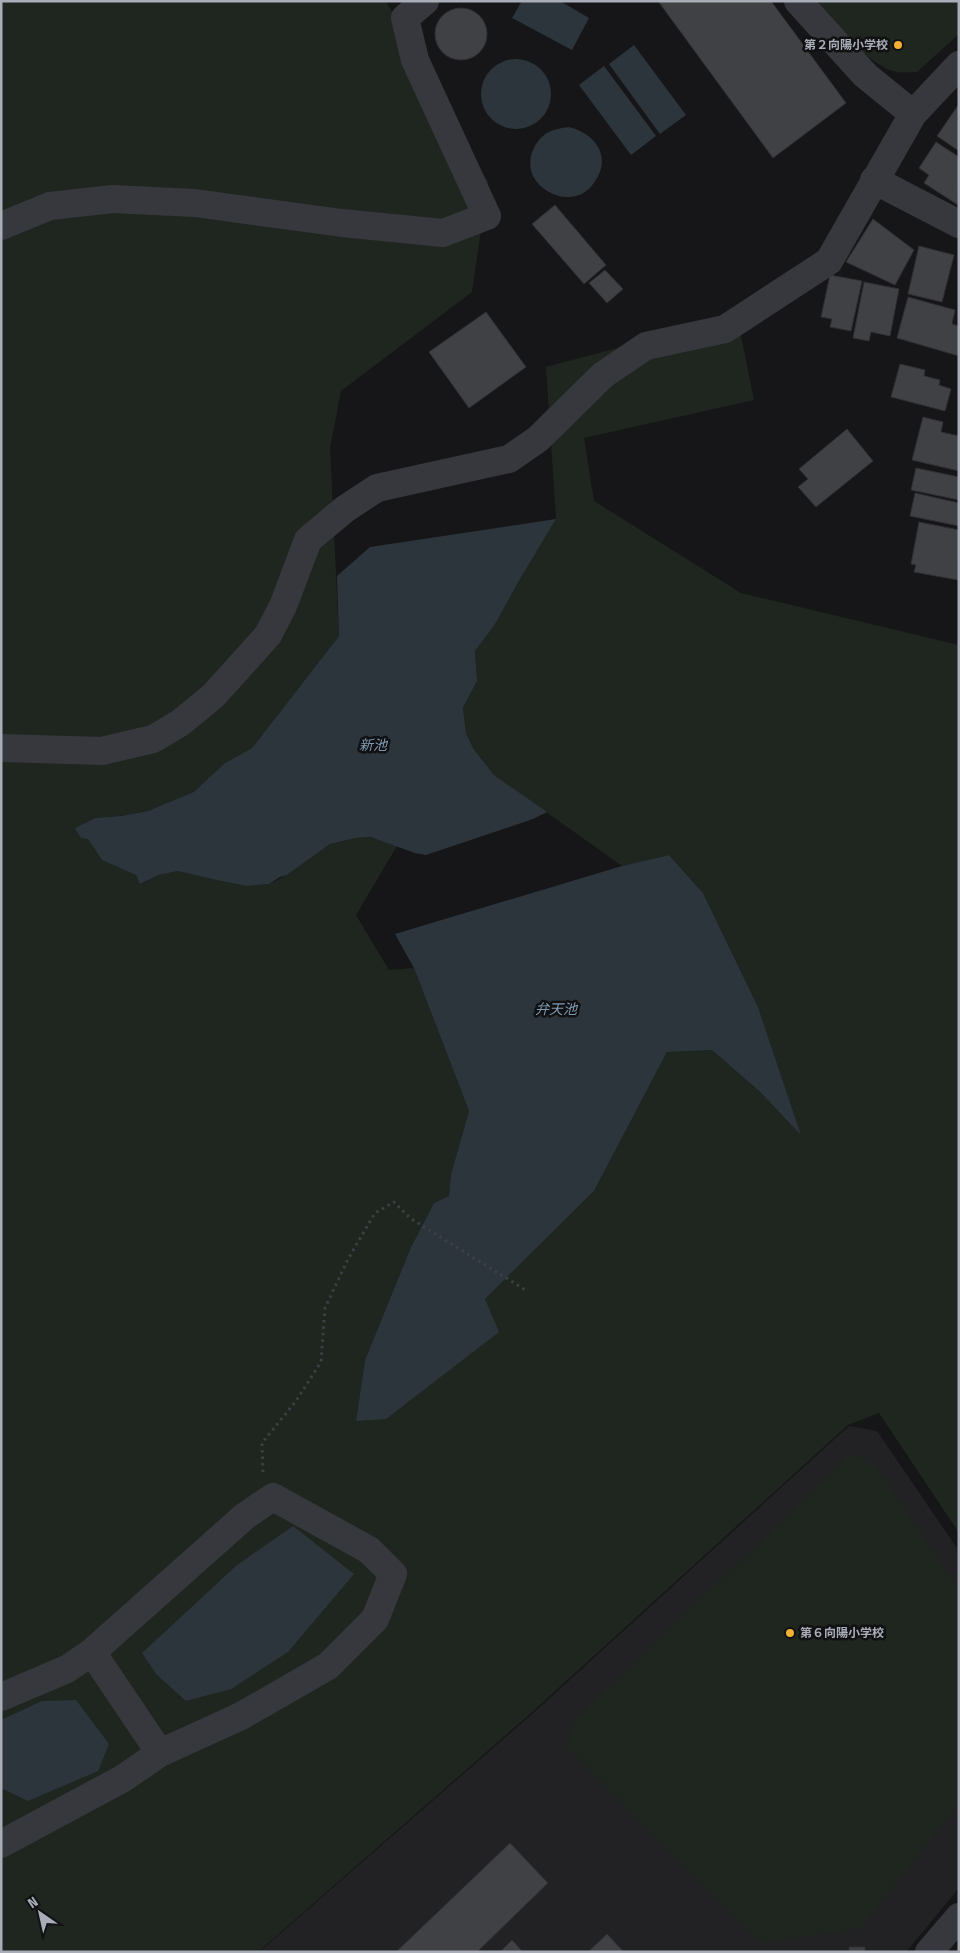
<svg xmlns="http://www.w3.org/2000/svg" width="960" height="1953" viewBox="0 0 960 1953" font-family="'Fira Sans Condensed','Noto Sans JP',sans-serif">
<rect width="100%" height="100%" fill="#161618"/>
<!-- built -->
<path fill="#222225" d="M849,1426L877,1431L959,1551V1888L906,1952H259L531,1715Z"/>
<!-- green -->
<path fill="#1e261f" d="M1,1H386L392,12L405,60L488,181L472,292L341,391L330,448L339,636L252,748L225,763L194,793L148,811L120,816L95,818L75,828L88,839L102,859L136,875L141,884L159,875L178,871L216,880L247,886L269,884L287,875L330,844L356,838L369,837L397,846L356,915L389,970L414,968L469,1111L451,1174L449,1196L434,1203L411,1247L365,1360L356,1421L485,1299L594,1191L667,1052L712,1050L760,1092L800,1133L758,1007L703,893L669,855L622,866L494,775L473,748L466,733L463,708L477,681L475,651L494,626L519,581L556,519L546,367L737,316L754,400L584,438L594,501L741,593L959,645V1533L879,1413L848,1425L530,1714L258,1952H1Z
M815,1H959V34L917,72C911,72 903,73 897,72C867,66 836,23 815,1Z
M848,1456L873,1461L959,1590V1804L860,1929L760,1943L567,1747L576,1719Z"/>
<!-- water -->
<path fill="#2c353c" d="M522,1H560L589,18L572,50L512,18Z
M634,45L686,115L660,134L609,64Z
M481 94a35 35 0 1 1 70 0a35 35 0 1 1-70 0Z
M604,66L656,136L631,155L579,85Z
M569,127C597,134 613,159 593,184C578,206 544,198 533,176C526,161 533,142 547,133C554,129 562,128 569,127Z
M556,519L519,581L494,626L475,651L477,681L463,708L466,733L473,748L494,775L547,812L533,819L426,855L415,853L370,837L356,838L330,844L287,875L280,877L269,884L247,886L216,880L178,871L159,875L140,884L136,875L102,860L88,839L81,838L75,828L95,818L121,816L148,811L194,792L225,763L252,748L339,636L337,576L370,547Z
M669,855L703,893L758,1007L801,1135L760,1092L712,1050L667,1052L594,1191L485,1299L499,1332L386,1419L356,1421L365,1360L411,1247L434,1203L449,1196L451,1174L469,1111L414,968L395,934L622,866Z
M293,1526L354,1574L288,1652L231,1689L186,1701L157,1675L142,1653L237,1565Z
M76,1700L109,1744L98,1771L28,1801L1,1788V1720L42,1701Z"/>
<!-- building -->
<path fill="#404145" stroke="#303034" d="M658,1H771L846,103L773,158Z
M435 34a26 26 0 1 1 52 0a26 26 0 1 1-52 0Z
M959,104V151L937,136Z
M936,142L959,157L958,205L924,183L929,175L919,168Z
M555,205L606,265L584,284L532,224Z
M873,219L914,250L895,285L846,262Z
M919,246L954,255L942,302L908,294Z
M605,270L623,289L607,303L589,283Z
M830,275L862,281L851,331L830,327L832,319L821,317Z
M864,282L899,289L890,336L871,332L869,341L853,338Z
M908,297L955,310L952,324L959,326V356L897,338Z
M486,312L526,367L469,408L429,352Z
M900,364L925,370L924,376L940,380L939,385L951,389L945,411L891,397Z
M923,417L943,422L941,432L959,436V471L912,460Z
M847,429L873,461L816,507L798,487L808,479L799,469Z
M916,468L959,477V500L911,490Z
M915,493L959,503V526L910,516Z
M919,522L959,530L958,580L914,572L916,565L911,564Z
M510,1843L548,1883L477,1952H396Z
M607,1934L624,1952H588Z
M512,1940L523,1952H500Z
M849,1947H865V1952H849Z"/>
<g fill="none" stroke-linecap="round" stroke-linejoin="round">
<!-- path -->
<path stroke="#3d3f44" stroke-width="3" stroke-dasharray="2.5 4" stroke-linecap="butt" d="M263,1472L262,1443L296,1401L321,1362L325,1308L348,1259L375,1213L394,1202L410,1218L527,1291"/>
<!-- minor -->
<path stroke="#37383d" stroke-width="28" d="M798,1L865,75L913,114
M874,180L959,224
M1,226L50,206L113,199L195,203L342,223L443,233L487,216L415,60L405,18L425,1
M1,748L102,751L153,739L180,723L213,696L268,635L283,606L308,540L345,509L377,488L509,459L538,439L603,375L646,346L725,329L829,261L913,114L959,65
M92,1652L160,1753
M1,1697L67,1669L92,1652L245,1516L273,1497L369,1550L393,1574L375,1619L328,1666L241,1716L160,1753L122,1779L1,1844
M929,1952L959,1917"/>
</g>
<!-- markers -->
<g fill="#f2b134" stroke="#111113" stroke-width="2">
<circle cx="898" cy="45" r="5"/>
<circle cx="790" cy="1633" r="5"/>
</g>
<g text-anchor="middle" stroke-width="5" stroke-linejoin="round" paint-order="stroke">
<!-- poi labels -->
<g font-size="12" font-weight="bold" fill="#a8adb8" stroke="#111113" text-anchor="end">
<text x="888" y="49">第２向陽小学校</text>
<text x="800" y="1637" text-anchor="start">第６向陽小学校</text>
</g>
<!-- water labels -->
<g font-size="14" font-style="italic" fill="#7f9bb3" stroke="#111113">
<text x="373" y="750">新池</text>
<text x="556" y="1014">弁天池</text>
</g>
</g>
<!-- border -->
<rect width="960" height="1953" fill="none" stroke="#a8adb8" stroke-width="5"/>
<!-- north arrow -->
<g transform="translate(40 1913) rotate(326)" stroke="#111113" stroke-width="4" paint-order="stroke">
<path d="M0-4L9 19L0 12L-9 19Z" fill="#a8adb8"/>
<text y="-8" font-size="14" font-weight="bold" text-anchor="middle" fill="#a8adb8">N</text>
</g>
</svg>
